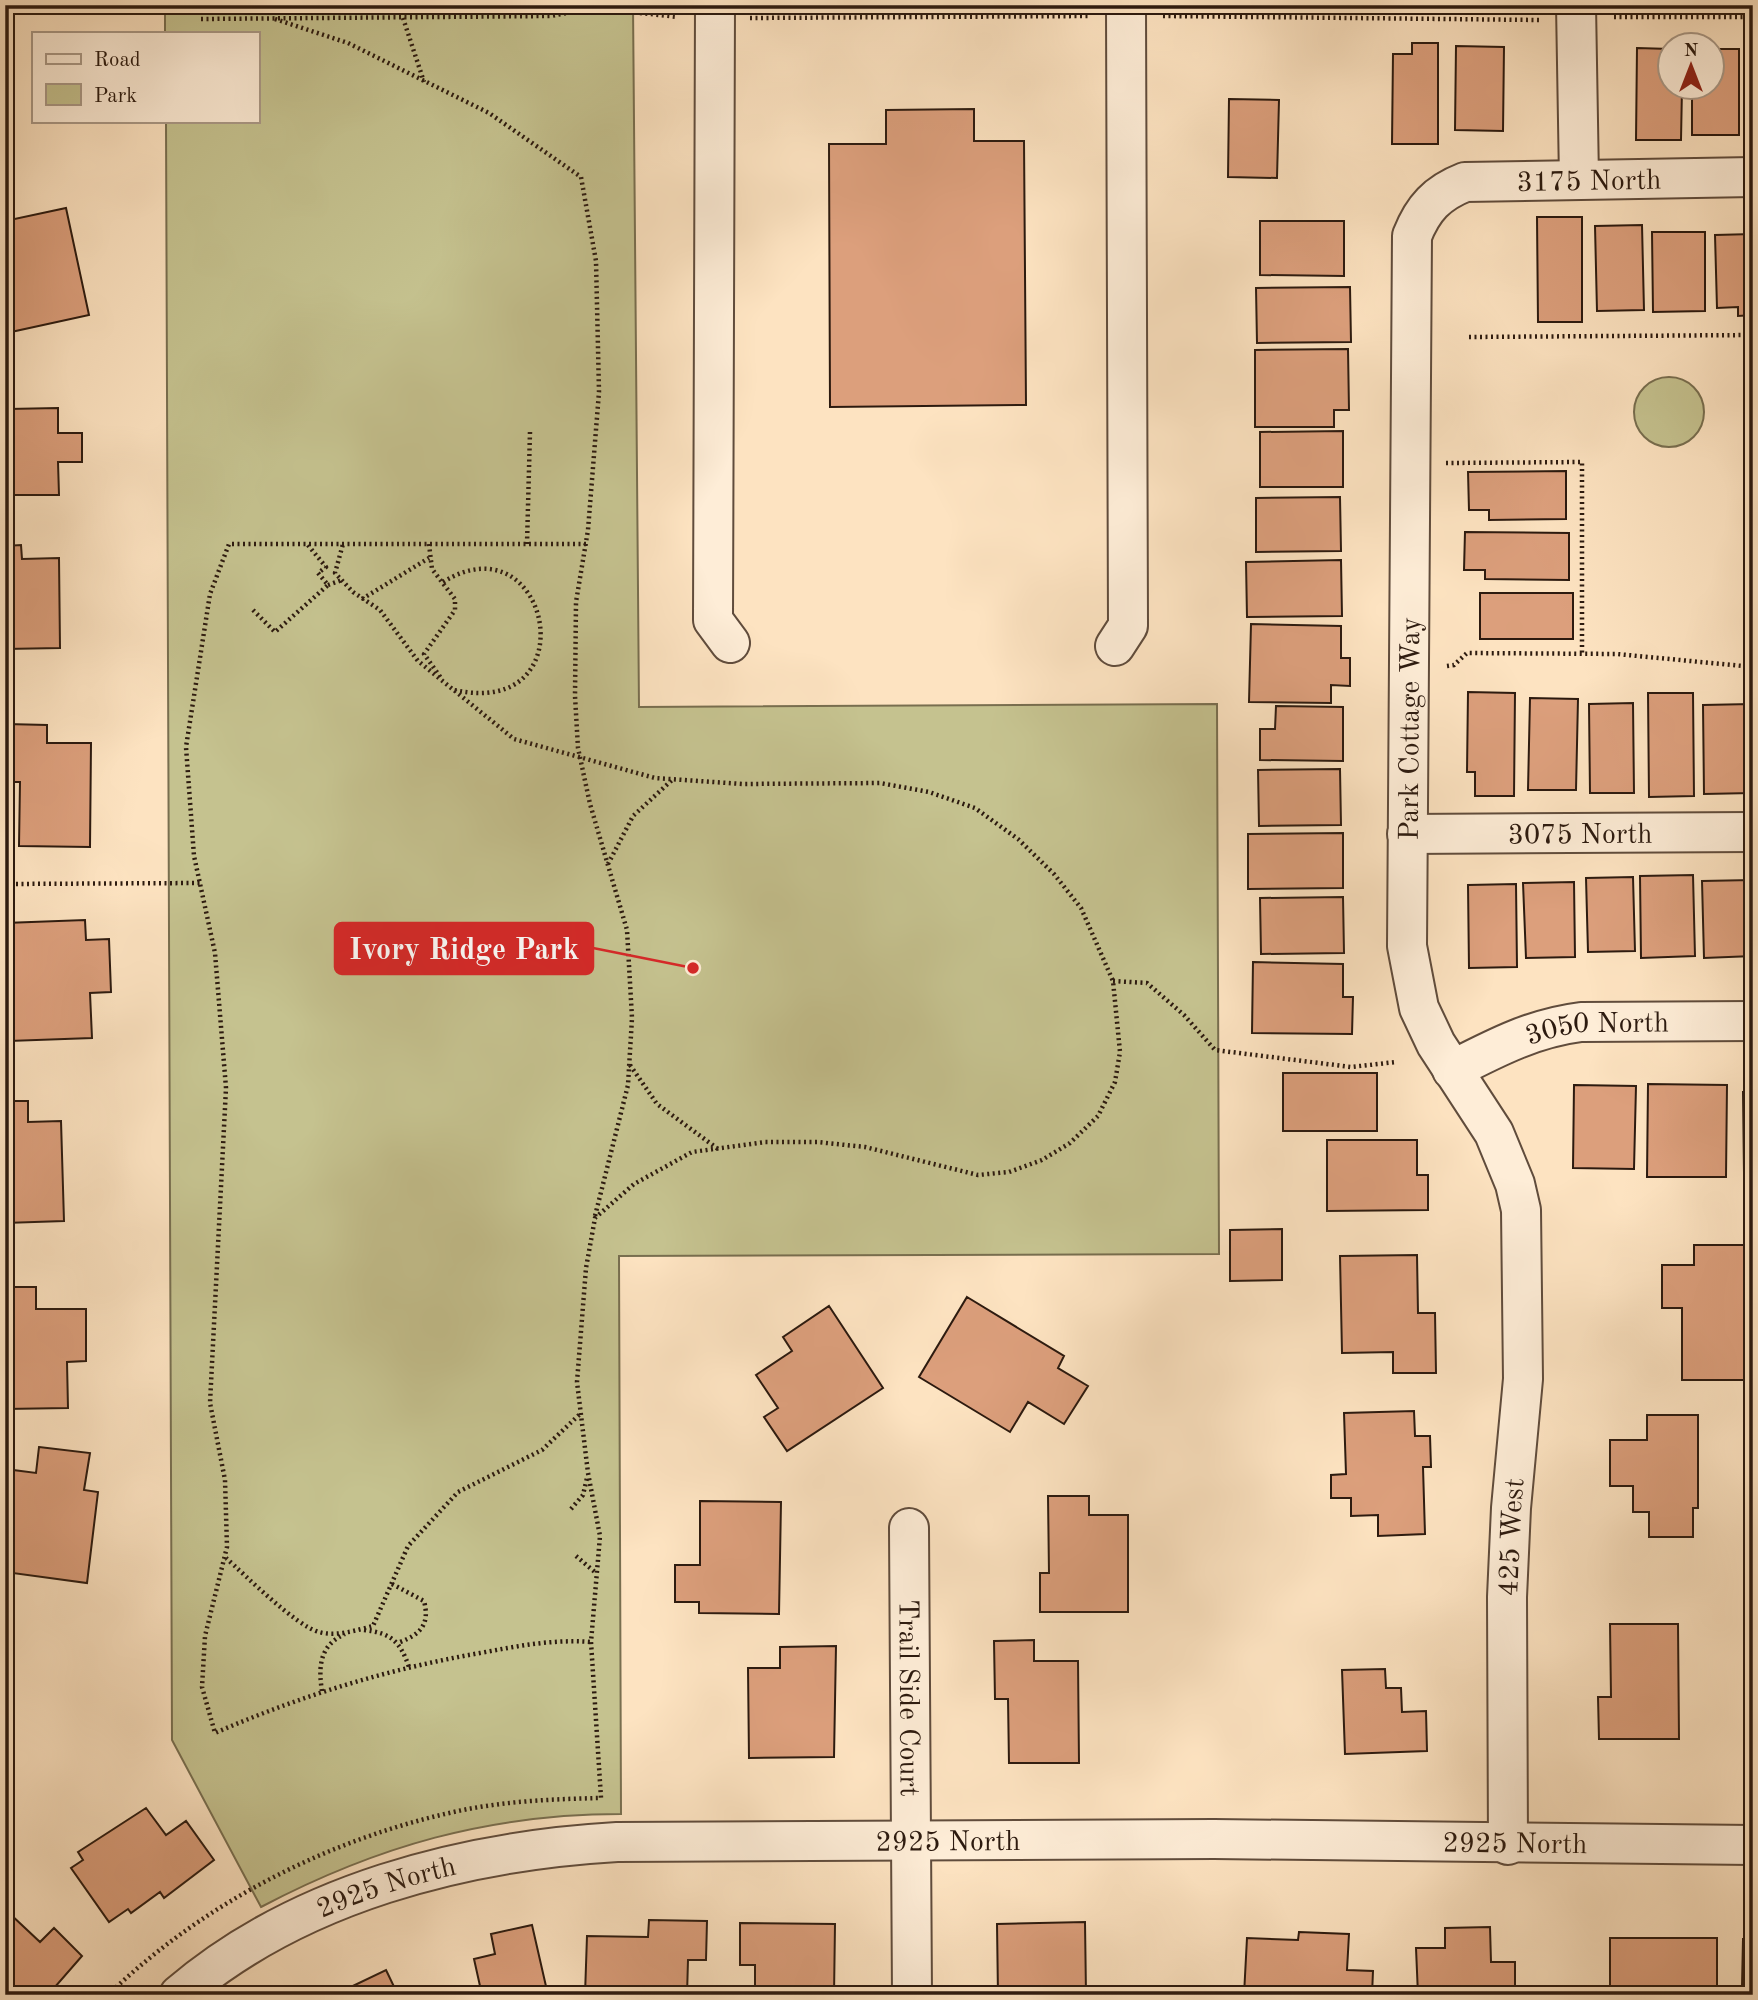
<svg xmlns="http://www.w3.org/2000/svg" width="1758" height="2000" viewBox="0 0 1758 2000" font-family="'Old Standard TT',serif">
<rect width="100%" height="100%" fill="#fde3c1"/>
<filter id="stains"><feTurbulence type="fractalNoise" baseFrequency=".00286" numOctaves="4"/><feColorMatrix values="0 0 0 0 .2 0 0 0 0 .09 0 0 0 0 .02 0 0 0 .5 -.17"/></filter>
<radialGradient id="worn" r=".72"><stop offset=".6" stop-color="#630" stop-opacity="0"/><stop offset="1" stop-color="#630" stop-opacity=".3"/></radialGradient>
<!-- green -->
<path fill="#c5c28f" stroke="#786e4f" stroke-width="2" d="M165,5H633L639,707L1217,704L1219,1254L619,1256L621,1814C489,1814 377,1846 261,1907L172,1740L166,121H257V33H165Z
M1634 412a35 35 0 1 1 70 0a35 35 0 1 1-70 0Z"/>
<!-- building -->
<path fill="#dc9f7c" stroke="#2c1a0f" stroke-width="2" d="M1412,43H1438V144H1392L1393,54H1412Z
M1456,46L1504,47L1503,131L1455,130Z
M1750,47H1753V121H1749Z
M1637,48L1670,49V88H1682L1681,140H1636Z
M1712,49H1739V135H1692V88H1712Z
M1229,99L1279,100L1277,178L1228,177Z
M5,103L13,106L5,125Z
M974,109V141H1024L1026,405L830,407L829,144H886V110Z
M66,208L89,315L11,332L5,306V221Z
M1537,217H1582V322H1538Z
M1260,221H1344V276L1260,275Z
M1642,225L1644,310L1597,311L1595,226Z
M1652,232H1705V311L1653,312Z
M1753,234V315L1738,316V307L1717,308L1715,235Z
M1350,287L1351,342L1257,343L1256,288Z
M1348,349L1349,410H1334V427H1255V350Z
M5,398H8V409L58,408V433H82V462H58L59,495H5Z
M1343,431V487H1260V432Z
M1566,471V519L1489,520V510H1469L1468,472Z
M1340,497L1341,551L1256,552V498Z
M1465,532L1569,533V580L1485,579V570H1464Z
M21,545L22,559L59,558L60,648L5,649V546Z
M1341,560L1342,616L1247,617L1246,562Z
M1480,593H1573V639H1480Z
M1251,624L1341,626V658H1350V686L1331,685V703L1249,702Z
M1468,692L1515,693L1514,796H1475V772H1467Z
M1648,693H1693L1694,796L1649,797Z
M1530,698L1578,699L1576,790H1528Z
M1633,703L1634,793H1590L1589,704Z
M1751,704L1752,793L1704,794L1703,705Z
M1276,706L1343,707V761L1260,760V729H1275Z
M6,724L47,725V743H91L90,847L19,846L20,782H5Z
M1340,769L1341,825L1259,826L1258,770Z
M1343,833V888L1248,889V834Z
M1693,875L1695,956L1641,958L1640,876Z
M1633,877L1635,951L1588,952L1586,878Z
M1752,880L1753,956L1704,958L1702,881Z
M1574,882L1575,957L1526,958L1523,883Z
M1516,884L1517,967L1469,968L1468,885Z
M1343,897L1344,953L1261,954L1260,898Z
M85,920L86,940L109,939L111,992L90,993L92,1038L9,1041L5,923Z
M1253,962L1343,964V997H1353L1352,1034L1252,1033Z
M1283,1073H1377V1131H1283Z
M1648,1084L1727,1085L1726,1177H1647Z
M1574,1085L1636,1086L1634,1169L1573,1168Z
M1743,1092H1753V1172H1744Z
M5,1101H28V1122L61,1121L64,1221L5,1223Z
M1327,1140H1417V1175H1428V1210L1327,1211Z
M1282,1229V1280L1230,1281V1230Z
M1694,1245H1745V1380H1682V1308H1662V1265H1694Z
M1417,1255L1418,1313H1435L1436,1373H1393V1352L1342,1353L1340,1256Z
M5,1287H36V1309H86V1361L67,1362L68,1408L5,1409Z
M967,1297L1064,1356L1058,1368L1088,1386L1064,1424L1028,1402L1010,1432L919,1377Z
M829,1306L883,1388L787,1451L764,1417L778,1408L756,1375L792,1351L783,1337Z
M1414,1411L1415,1436H1430L1431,1467H1423L1425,1534L1378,1536V1515L1351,1516V1498H1331V1475L1346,1474L1344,1413Z
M1647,1415H1698V1508H1693V1537H1649V1512H1633V1486H1610V1440H1647Z
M39,1447L90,1453L84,1490L98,1492L87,1583L5,1572L13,1512L5,1511V1469L36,1473Z
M1048,1496H1089V1515H1128V1612H1040V1573H1049Z
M700,1501L781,1502L779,1614L699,1613V1602H675V1565H700Z
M1610,1624H1678L1679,1739H1599L1598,1697H1611Z
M1034,1640V1661H1078L1079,1763H1009L1008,1699H995L994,1641Z
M836,1646L834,1757L749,1758L748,1668H780V1647Z
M1385,1669L1386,1688H1401L1402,1712L1426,1711L1427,1751L1345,1754L1342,1670Z
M146,1808L166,1835L186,1821L214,1860L164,1898L160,1892L131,1913L128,1909L109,1922L71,1868L83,1860L78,1852Z
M8,1912L40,1942L54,1928L82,1956L48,1995H5V1915Z
M649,1920L707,1921L706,1960H688L687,1995H585L587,1936L648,1937Z
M1085,1922L1086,1995H998L997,1924Z
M740,1923L835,1924L834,1995H755V1965H740Z
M532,1925L548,1995H482L474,1959L495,1954L491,1934Z
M1490,1927L1491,1962H1515V1995H1418L1416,1948H1445V1928Z
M1299,1932L1349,1934L1347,1970L1373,1971L1372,1995H1244L1247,1938L1298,1940Z
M1610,1938H1717V1995H1621L1610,1992Z
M1743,1939L1753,1940V1987L1742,1986Z
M386,1970L398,1995H334Z
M1579,1988L1606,1989V1995H1579Z"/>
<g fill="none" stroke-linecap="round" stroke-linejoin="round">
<!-- minor casing -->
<g stroke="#604c3c" stroke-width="42">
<g id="minor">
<path d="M715,5L713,620L730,643"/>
<path d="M1576,5L1579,179"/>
<path d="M1115,646L1128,626L1126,5"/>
<path id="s1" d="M1407,834L1753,832"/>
<path id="s2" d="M1452,1070C1495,1048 1533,1028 1581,1022L1753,1021"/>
<path id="s3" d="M909,1528L912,1995"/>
<path id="s4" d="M1508,1845L1507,1597L1511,1508L1523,1379L1521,1210L1515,1184L1494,1133L1436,1044L1419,1008L1407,946L1412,236C1423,208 1437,193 1465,182L1753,177"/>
<path id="s5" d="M179,1995C298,1893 463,1851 617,1842L1214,1839L1753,1845"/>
</g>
</g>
<!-- path -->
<path stroke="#2c1a0f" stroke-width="4.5" stroke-dasharray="2 3.5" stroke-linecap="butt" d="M1163,16L1539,20
M1614,17H1753
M403,18L424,82
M750,18L1091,16
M201,19L551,16L593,8L678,17
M275,19L348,43L489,113L581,177L596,261L599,392L588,530L576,602L575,696L578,748L590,804L627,930L632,1018L628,1085L595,1216
M1469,337L1753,335
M1446,463L1582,462V653
M429,544L432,569L455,599V610L424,654L441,678
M527,544L530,432
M586,544H229L210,594L186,747L194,856L215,953L226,1088L210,1403L225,1480L227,1547L205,1636L202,1687L215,1733C300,1696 388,1669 480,1653C518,1646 553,1639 591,1642
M443,582C550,516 590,720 454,690
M328,585L342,580
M362,599L429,558
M253,610L275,632L328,585L318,573L326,567L307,544
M1447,666L1454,665L1467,653L1617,654L1753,667
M608,864L633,816L672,780
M5,884L200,883
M1113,981L1147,983L1184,1015L1215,1050L1351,1067L1396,1062
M630,1065L657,1104L718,1149
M571,1509L583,1495L587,1478
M576,1556L596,1573
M226,1558C245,1575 296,1626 319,1632C336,1637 357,1630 373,1626L408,1546L458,1492L542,1450L580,1414
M392,1584L424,1601C430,1624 421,1634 400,1642
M364,1630C391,1633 400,1641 409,1667
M322,1691C318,1666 320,1645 345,1634
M108,1995C204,1902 332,1837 463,1810C507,1801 555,1799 601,1798L591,1642L600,1536L588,1473L577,1382L586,1268L595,1218L634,1184L692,1152L765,1142H817L865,1147L978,1175L1009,1172L1042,1160L1070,1143L1098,1116L1115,1082L1120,1052L1113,981L1081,908L1054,874L1018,839L975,808L929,792L880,783L743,784L655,778L514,739L418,661L380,610L353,592L335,573L343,544"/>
<!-- minor -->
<use href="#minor" stroke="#feedd7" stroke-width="38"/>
</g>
<g text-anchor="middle" stroke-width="6" stroke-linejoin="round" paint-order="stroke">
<!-- street labels -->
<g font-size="28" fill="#2c1a0f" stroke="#feedd7">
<text dy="10" stroke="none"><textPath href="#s4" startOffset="1839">3175 North</textPath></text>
<text dy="10" stroke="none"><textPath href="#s4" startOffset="1144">Park Cottage Way</textPath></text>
<text dy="10" stroke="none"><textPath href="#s1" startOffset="173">3075 North</textPath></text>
<text dy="10" stroke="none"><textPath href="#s2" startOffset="154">3050 North</textPath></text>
<text dy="10" stroke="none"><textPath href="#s4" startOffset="308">425 West</textPath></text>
<text dy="10" stroke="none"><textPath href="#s3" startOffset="170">Trail Side Court</textPath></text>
<text dy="10" stroke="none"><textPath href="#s5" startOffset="803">2925 North</textPath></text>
<text dy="10" stroke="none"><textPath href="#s5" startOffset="1370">2925 North</textPath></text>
<text dy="10" stroke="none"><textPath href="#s5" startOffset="236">2925 North</textPath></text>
</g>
</g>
<!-- callouts -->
<path fill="none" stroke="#d62828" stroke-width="2.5" d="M693 968L593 948"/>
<circle fill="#d62828" stroke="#feedd7" stroke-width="2.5" cx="693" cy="968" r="7"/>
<rect fill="#d62828" stroke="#d62828" stroke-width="2.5" x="335" y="923" width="258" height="51" rx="7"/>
<g font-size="30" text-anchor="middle" font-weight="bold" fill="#fff">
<text x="464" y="959">Ivory Ridge Park</text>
</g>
<!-- margin -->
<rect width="1758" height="2000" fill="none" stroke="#fde3c1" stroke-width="28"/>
<rect x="7" y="7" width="1744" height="1986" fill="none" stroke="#2c1a0f" stroke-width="3.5"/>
<rect x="14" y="14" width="1730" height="1972" fill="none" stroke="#2c1a0f" stroke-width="2"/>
<!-- legend -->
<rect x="32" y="32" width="228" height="91" fill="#feedd7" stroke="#aa9987" stroke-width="2"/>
<rect x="46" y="54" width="35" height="10" fill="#feedd7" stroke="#aa9987" stroke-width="2"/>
<text x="94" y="66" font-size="21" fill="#2c1a0f">Road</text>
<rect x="46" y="84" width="35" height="21" fill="#c5c28f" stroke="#aa9987" stroke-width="2"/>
<text x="94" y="102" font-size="21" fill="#2c1a0f">Park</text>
<!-- north arrow -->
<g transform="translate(1691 66)"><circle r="33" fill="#feedd7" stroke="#aa9987" stroke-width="2"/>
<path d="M0-5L12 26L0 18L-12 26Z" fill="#8f2418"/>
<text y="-10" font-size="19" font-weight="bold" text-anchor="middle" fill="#2c1a0f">N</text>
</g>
<rect width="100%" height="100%" filter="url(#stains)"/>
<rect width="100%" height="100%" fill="url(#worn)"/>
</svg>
